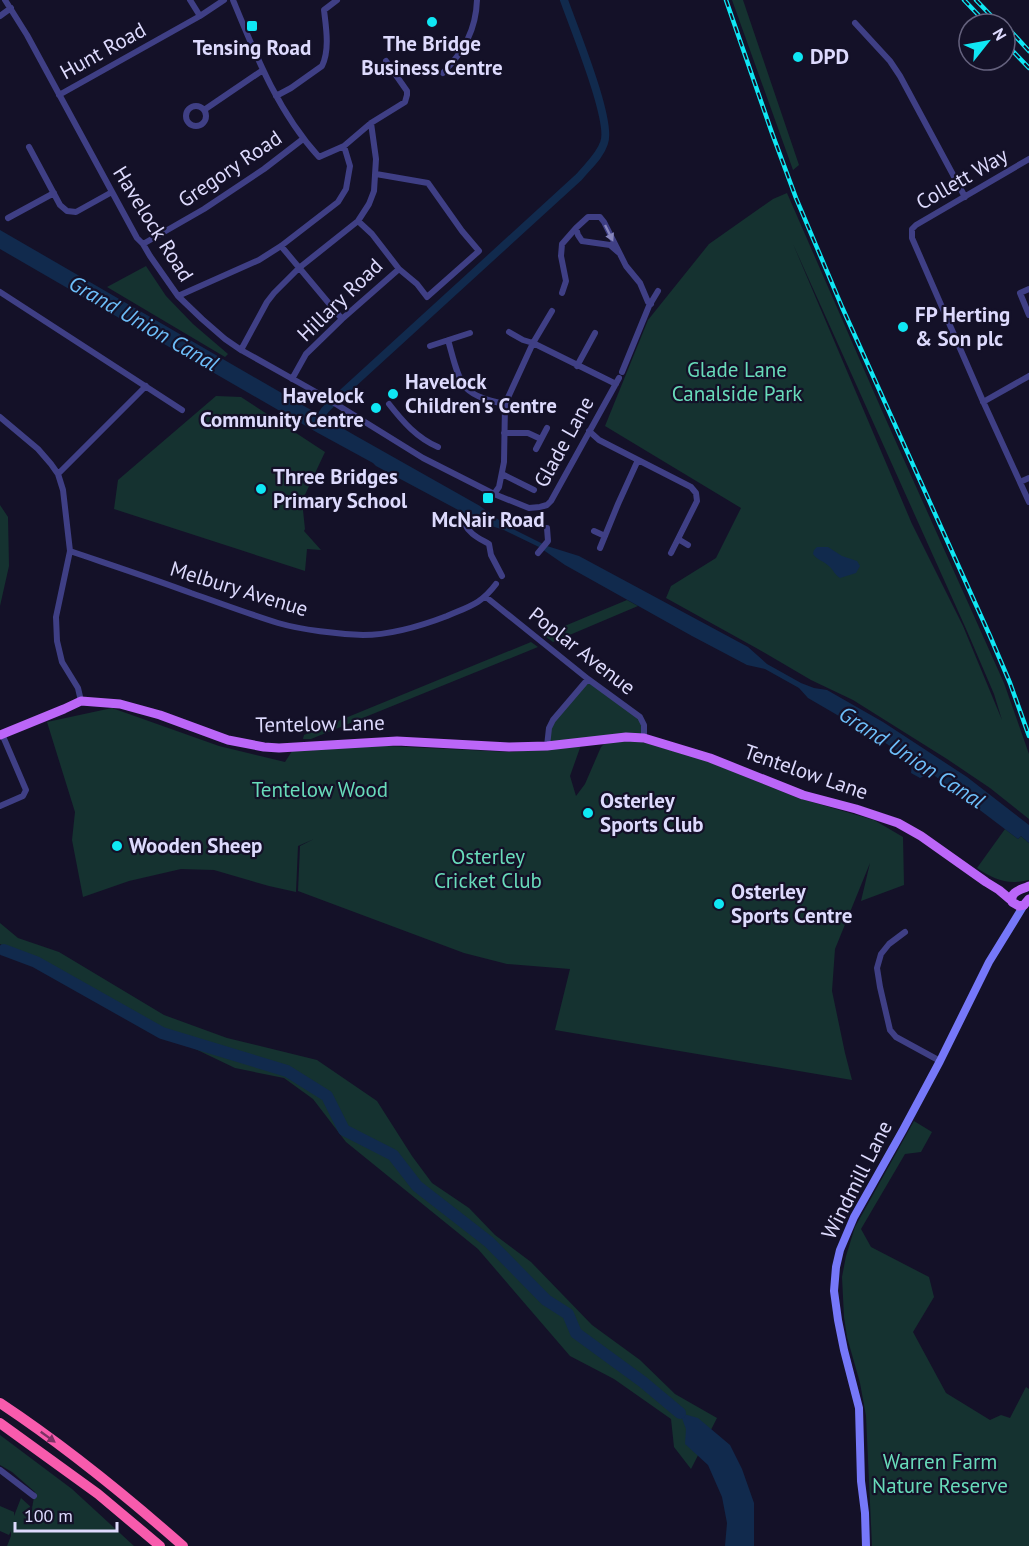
<svg xmlns="http://www.w3.org/2000/svg" width="1029" height="1546" viewBox="0 0 1029 1546" font-family="'PT Sans',sans-serif">
<rect width="100%" height="100%" fill="#141128"/>
<!-- green -->
<path fill="#153230" fill-rule="evenodd" d="M732,0H743L799,165L793,170Z
M787,193L883,413L1004,683L1029,754V819L990,788L947,759L853,700L811,680L758,649L666,598L671,586L716,558L741,508L605,426L648,320L709,244L773,199ZM793,244L967,631L994,694L1002,720L963,626L912,524Z
M146,266L166,296L193,324L228,354L225,357L107,287Z
M216,396L241,397L325,452L302,501L305,529L304,531L321,550L307,549L305,571L114,509L118,480Z
M0,505L8,517L9,566L0,606Z
M627,600L638,606L553,642L543,635Z
M531,642L538,647L311,739H303L304,735Z
M588,679L640,717L644,738L547,746L549,728Z
M112,708L219,746L285,762L294,748L345,744L512,752L581,745L570,776L576,796L585,784L601,747L607,741L628,738L704,760L798,798L874,820L903,837L904,885L861,901L870,863L835,949L832,991L845,1053L852,1080L555,1030L570,969L507,964L464,953L298,891L300,846L314,839L298,846L296,892L269,886L214,870L181,869L129,881L83,897L72,840L75,812L47,722Z
M1005,829L1018,839L1021,836L1029,843V880C1007,885 995,880 977,868Z
M0,923L18,938L59,952L164,1015L227,1038L317,1060L377,1101L412,1156L432,1183L469,1208L495,1235L531,1262L592,1325L640,1360L675,1394L717,1418L691,1469L674,1447L671,1419L614,1379L570,1356L478,1249L346,1142L313,1099L284,1078L235,1068L187,1045L0,944Z
M914,1121L932,1132L921,1152L905,1154L861,1229L871,1247L929,1277L934,1297L913,1332L946,1393L990,1420L1001,1415L1010,1418L1026,1387L1029,1389V1546H872L866,1416L860,1383L847,1337L844,1317L842,1277L846,1256L855,1227Z
M0,1435L72,1489L134,1546H7L11,1536V1531L9,1535L0,1531V1506L14,1512V1516L21,1498L32,1508L35,1492L12,1472L0,1465Z"/>
<!-- water -->
<path fill="#112a4d" d="M0,230L356,436L480,506L507,526L547,546L579,556L748,647L767,664L801,683L814,688L827,690L883,722L967,777L1029,825V843L1021,836L1018,839L931,773L920,778L911,773L912,764L909,760L887,744L808,698L799,688L765,669L747,665L692,636L565,565L539,547L504,530L476,521L462,512L376,466L373,463L318,433L0,249Z
M817,547H828L842,556L857,561L860,566L856,573L840,578C835,575 834,571 830,567C824,561 817,560 813,554L814,550Z
M680,1413L698,1418L730,1445L742,1469L754,1503V1546H725L727,1523L722,1497L708,1465L685,1444L686,1429Z"/>
<g fill="none" stroke-linecap="round" stroke-linejoin="round">
<!-- canal -->
<path stroke="#112a4d" stroke-width="8" d="M317,422L325,410L336,399L579,177C588,166 600,156 604,143C613,122 573,26 564,0"/>
<!-- river -->
<path stroke="#112a4d" stroke-width="12" d="M4,950L36,962L162,1033L287,1071L327,1096L344,1130L393,1155L417,1186L489,1242L546,1300L568,1314L576,1333L643,1382L680,1413"/>
<!-- street -->
<path stroke="#3f3f85" stroke-width="6" d="M5,0L27,35L137,238L143,244L150,256L178,296L202,319L225,339L241,350L323,396L423,458L494,494L529,508L540,507L547,505L551,501L619,378
M190,0L200,16
M233,0C256,56 278,112 319,157L344,146L371,123L405,102L407,95V91L386,61
M0,16L11,8
M855,23L890,61L900,76L965,197
M443,73C464,51 476,30 477,0
M59,95L200,16L224,0
M276,96L291,88L322,66C330,50 326,27 324,10L337,0
M186 116a10 10 0 1 1 20 0a10 10 0 1 1-20 0Z
M204,110L263,70
M29,147L60,205L67,211L76,212L112,192
M1029,159L916,225L912,229V238L982,399L1029,502
M376,174L428,183L462,231L479,251L427,297L417,284L399,269
M8,218L54,193
M143,244L204,209L264,169L303,139
M281,246L342,319
M618,252L610,245L582,241L578,235L576,228L588,217H600L604,222L626,266L640,283L648,302L651,304
M1029,289L1020,293L1029,315
M0,292L182,410
M562,293L566,281L561,256L562,244L576,228
M178,296L259,260L281,246L338,202L346,189L350,166L344,146
M509,332L523,340L533,343L616,384
M448,340C452,353 457,379 466,388C476,398 492,401 505,404
M430,346L470,333
M241,350L267,302L274,293L299,268L358,221L369,204L374,191L376,159L371,123
M577,366L595,333
M622,372L649,306L658,291
M292,379L306,354L342,319L399,269L372,234L358,221
M983,402L1029,376
M389,404C403,422 417,438 438,447
M0,417L38,449L51,464L58,474L63,490L70,551L56,617L57,641L62,662L78,688L81,701
M589,431L599,440L691,487L696,493L697,501L671,553
M504,433H528L541,439
M536,449L547,428
M58,474L146,386
M502,474L534,490
M1020,482L1029,478
M494,494L499,487L504,462L505,404L533,343L552,311
M464,523C470,535 479,538 489,544L491,555L502,576
M594,531L605,536
M678,539L688,545
M600,548L618,504L638,460
M70,551C111,565 151,578 191,593C220,603 249,614 278,623C302,630 338,634 363,635C392,635 421,626 447,616C470,606 481,604 496,584
M538,553L548,541L547,528
M486,597L588,679L640,717L644,725V738
M547,746L549,728L553,720L588,679
M0,806L23,796L26,790L2,734
M905,932L889,944L881,954L877,968L880,987L890,1030L896,1037L940,1061
M0,1470L34,1496"/>
<!-- secondary -->
<path stroke="#7678f9" stroke-width="8" d="M866,1546L865,1513L861,1481L859,1408L844,1350L838,1320L834,1291L836,1267L840,1250L854,1217L903,1130L940,1061L989,962L1024,905"/>
<!-- primary -->
<path stroke="#bb66f8" stroke-width="9" d="M0,735L64,709L81,701L120,704L160,715L228,740L264,747L279,748L397,741L509,747L547,746L626,737L644,738L710,758L803,795L856,809L898,823L921,836L986,882L999,890L1012,901
M1029,886C1021,890 1010,891 1012,902L1019,906L1024,905L1029,899"/>
<!-- highway -->
<path stroke="#f85bad" stroke-width="10" d="M0,1403C65,1446 125,1495 183,1546
M0,1423L98,1494L160,1546"/>
<!-- rail casing -->
<g stroke="#0fe7f4" stroke-width="4.5">
<path id="rail" d="M726,0L772,133L796,198L842,307L990,636L1010,683L1029,736
M964,0L987,24
M976,0L999,24
M1005,25L1029,51
M1005,43L1029,68"/>
</g>
<!-- rail -->
<use href="#rail" stroke="#141128" stroke-width="2" stroke-dasharray="7" stroke-linecap="butt"/>
</g>
<!-- one-way arrows -->
<defs><path id="oneway-solid" d="M-6-.8H1V-3.2L6.5 0L1 3.2V.8H-6Z" transform="scale(1.5)"/></defs>
<use fill="#8685bb" href="#oneway-solid" transform="translate(609 233) rotate(64)"/>
<use fill="#7b3264" href="#oneway-solid" transform="translate(48 1437) rotate(36)"/>
<!-- markers -->
<g fill="#0fe7f4" stroke="#141128" stroke-width="2">
<circle cx="432" cy="22" r="6"/>
<rect x="246" y="20" width="12" height="12" rx="3"/>
<circle cx="798" cy="57" r="6"/>
<circle cx="903" cy="327" r="6"/>
<circle cx="393" cy="394" r="6"/>
<circle cx="376" cy="408" r="6"/>
<circle cx="261" cy="489" r="6"/>
<rect x="482" y="492" width="12" height="12" rx="3"/>
<circle cx="588" cy="813" r="6"/>
<circle cx="117" cy="846" r="6"/>
<circle cx="719" cy="904" r="6"/>
</g>
<g text-anchor="middle" stroke-width="4.5" stroke-linejoin="round" paint-order="stroke">
<!-- poi labels -->
<g font-size="21" font-weight="bold" fill="#dddafd" stroke="#141128" text-anchor="start">
<text x="432" y="51" text-anchor="middle">The Bridge<tspan x="432" dy="24">Business Centre</tspan></text>
<text x="252" y="55" text-anchor="middle">Tensing Road</text>
<text x="810" y="64">DPD</text>
<text x="915" y="322">FP Herting<tspan x="915" dy="24">&amp; Son plc</tspan></text>
<text x="405" y="389">Havelock<tspan x="405" dy="24">Children's Centre</tspan></text>
<text x="364" y="403" text-anchor="end">Havelock<tspan x="364" dy="24">Community Centre</tspan></text>
<text x="273" y="484">Three Bridges<tspan x="273" dy="24">Primary School</tspan></text>
<text x="488" y="527" text-anchor="middle">McNair Road</text>
<text x="600" y="808">Osterley<tspan x="600" dy="24">Sports Club</tspan></text>
<text x="129" y="853">Wooden Sheep</text>
<text x="731" y="899">Osterley<tspan x="731" dy="24">Sports Centre</tspan></text>
</g>
<!-- street labels -->
<g font-size="21" fill="#dddafd" stroke="#141128">
<text transform="translate(103 51) rotate(-29)" y="7">Hunt Road</text>
<text transform="translate(230 169) rotate(-34)" y="7">Gregory Road</text>
<text transform="translate(962 179) rotate(-30)" y="7">Collett Way</text>
<text transform="translate(153 224) rotate(58)" y="7">Havelock Road</text>
<text transform="translate(340 300) rotate(-44)" y="7">Hillary Road</text>
<text transform="translate(564 442) rotate(-61)" y="7">Glade Lane</text>
<text transform="translate(239 589) rotate(17)" y="7">Melbury Avenue</text>
<text transform="translate(582 651) rotate(38)" y="7">Poplar Avenue</text>
<text transform="translate(320 724) rotate(-1)" y="7">Tentelow Lane</text>
<text transform="translate(806 772) rotate(19)" y="7">Tentelow Lane</text>
<text transform="translate(857 1180) rotate(-63)" y="7">Windmill Lane</text>
</g>
<!-- park labels -->
<g font-size="21" fill="#68dbba" stroke="#141128">
<text x="737" y="377">Glade Lane<tspan x="737" dy="24">Canalside Park</tspan></text>
<text x="320" y="797">Tentelow Wood</text>
<text x="488" y="864">Osterley<tspan x="488" dy="24">Cricket Club</tspan></text>
<text x="940" y="1469">Warren Farm<tspan x="940" dy="24">Nature Reserve</tspan></text>
</g>
<!-- water labels -->
<g font-size="22" font-style="italic" fill="#6dbef9" stroke="#141128">
<text transform="translate(144 323) rotate(30)" y="8">Grand Union Canal</text>
<text transform="translate(912 757) rotate(33)" y="8">Grand Union Canal</text>
</g>
</g>
<!-- north arrow -->
<g transform="translate(987 42) rotate(59)"><circle r="28" fill="#141128" stroke="#64617d" stroke-width="1.5"/>
<path d="M0-4.5L10 22L0 15L-10 22Z" fill="#0fe7f4"/>
<text y="-9" font-size="16" font-weight="bold" text-anchor="middle" fill="#dddafd">N</text>
</g>
<!-- scale -->
<path d="M15 1522v9h102v-9" fill="none" stroke="#dddafd" stroke-width="3"/>
<text x="24" y="1522" font-size="18" fill="#dddafd" stroke="#141128" stroke-width="4.5" paint-order="stroke">100 m</text>
</svg>
